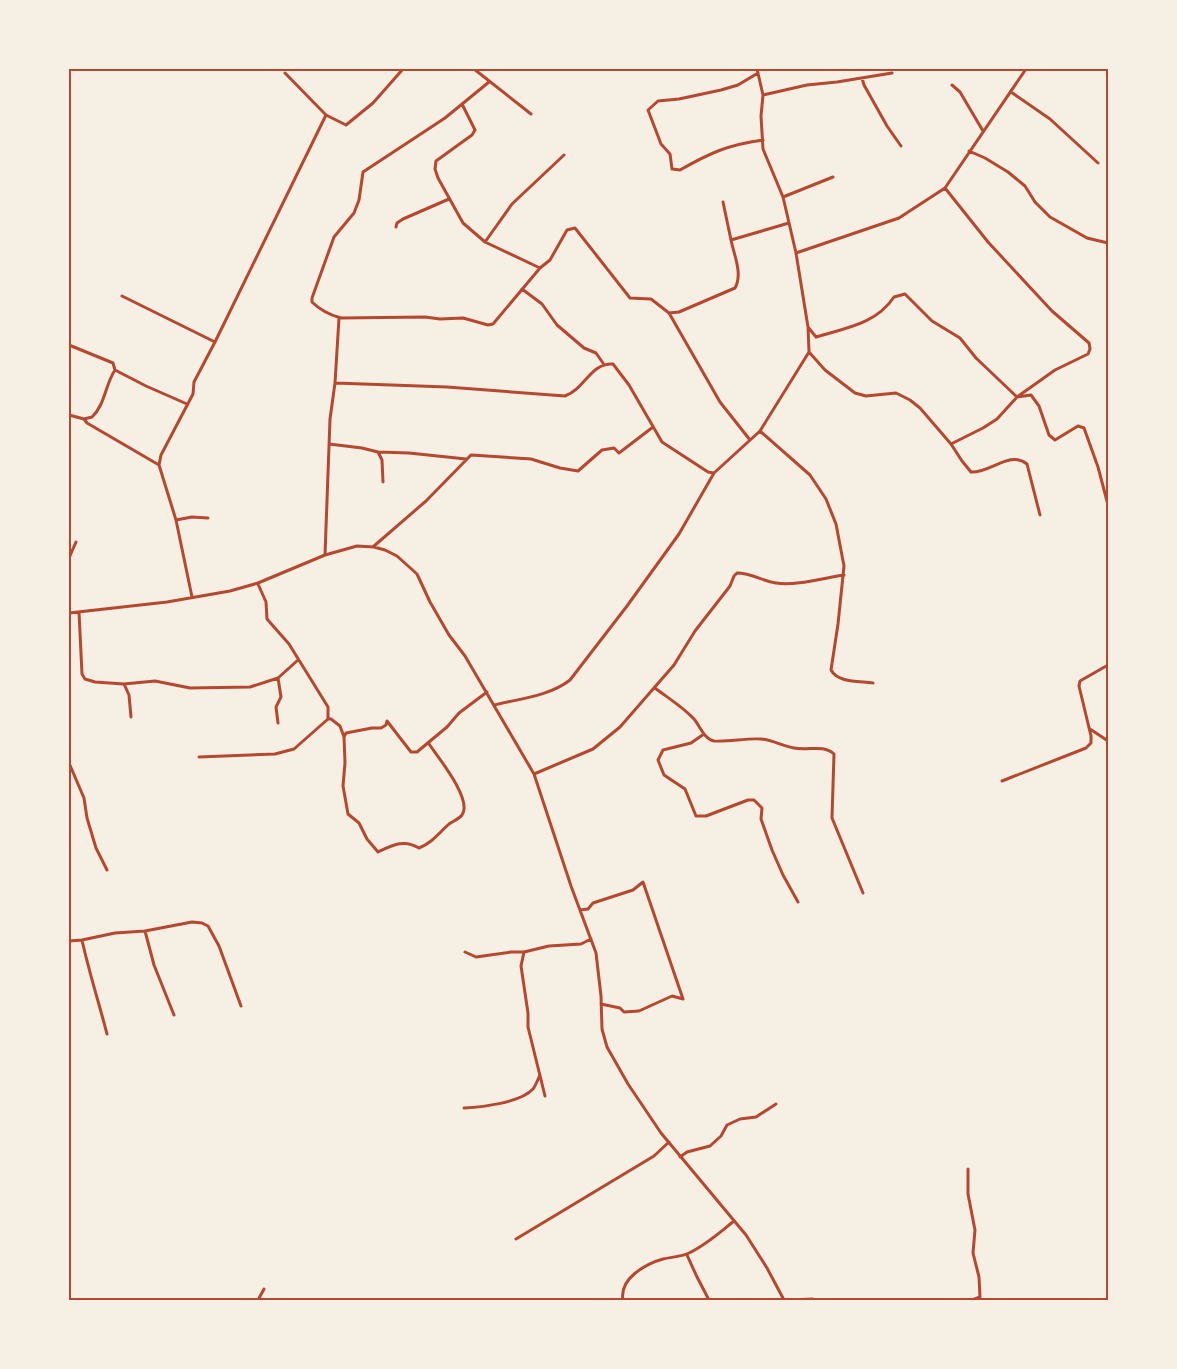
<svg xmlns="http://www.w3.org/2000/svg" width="1177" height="1369" viewBox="0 0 1177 1369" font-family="Roboto,sans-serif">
<rect width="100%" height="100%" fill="#f6efe4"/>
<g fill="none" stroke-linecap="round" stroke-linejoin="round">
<!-- minor -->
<path stroke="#b5482f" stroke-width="3" d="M474,69L531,114
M285,73L326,115
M758,73L738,85L721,90L679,99L658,101L648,110L661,144L670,154L672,169L680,170C710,153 727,145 763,140
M862,78L864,85L887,126L901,146
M489,82L445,118L363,172L359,200L354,213L334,237L312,298V302C320,310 330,315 341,318L425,317L440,319L463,318L488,325L493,324L540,268L550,260L567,230L575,228L630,298L651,299L669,313L679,312L735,288C743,274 734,255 731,240
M952,85L960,92L983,131
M1011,92L1050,119L1098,163
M763,95L807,85L837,82L892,73
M462,104L475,130L472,135L436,161L435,169L438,178L463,223L485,242L540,268
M969,151L985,158L1008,172L1025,186L1035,202L1050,217L1087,238L1108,243
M945,188L988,242L1052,311L1089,343L1090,349L1088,354L1055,370L1017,397L997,419L983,428L951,444
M783,197L833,177
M723,202L731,240L789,223
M396,227L397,223L403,219L449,199
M485,242L512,204L564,155
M796,253L899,218L945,188L1026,69
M522,289L542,304L557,325L584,348L596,353L603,363
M122,296L215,342L194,382L193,394L161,455L159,465L176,520L192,597
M669,313L720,402L750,440
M808,327L816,337C846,328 876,324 894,297L905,294L932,321L960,338L976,358L1017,397L1031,395L1039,406L1049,435L1055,440L1078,426L1084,428L1098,467L1108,505
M215,342L326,115L346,125L373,103L403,69
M69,345L113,363L115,370L146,386L187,404
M809,352L825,370L855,393L866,396L896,393L910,400L920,408L951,444L962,461L971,472C991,473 1009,450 1027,464L1040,515
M335,383L447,387L565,396C586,388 590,363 613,364L629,385L662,442L708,472L714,473L760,431L809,352L808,327L796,253L783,197L763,149L761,116L763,95L757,69
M69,415L84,419L92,417C105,405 105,385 115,370
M84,419L87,423L159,465
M760,431L810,475L826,499L836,524L844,566L838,624L831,670C838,683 859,681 873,683
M329,444L362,448L378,452L409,453L466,459
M378,452L382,460L383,482
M176,520L192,517L208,518
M374,546L426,501L471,455L531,459L560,468L578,471L602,450L614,448L619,453L653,427
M325,555L330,419L335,383L339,318
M69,558L76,542
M79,612L82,674L85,679L95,682L124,684L155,681L190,688L250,687L278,678L298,660
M69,613L167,602L230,591L258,583L325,555L357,546L374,547L385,550L397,556L417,574L430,602L449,635L465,656L534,774L571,886L596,953L601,996L602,1029L607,1047L628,1084L661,1133L746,1235L767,1268L784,1300
M278,678L281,697L276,707L278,723
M124,684L129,695L131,717
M655,688C668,698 683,707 694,719C700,726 704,739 714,741C730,742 745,738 761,739C773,740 782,746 794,748C808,751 823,744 834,754L832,818L863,893
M494,705C518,699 550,696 570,680L627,606L679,534L714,473
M328,719H331L340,726L344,737L345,763L343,786L348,814L359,823L367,839L378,852C393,845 404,839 419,848C432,843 439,833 449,824C453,821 459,819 462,815C473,800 438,757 429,744
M1090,729L1108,741
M704,734L691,743L663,750L658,760L664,775L685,789L696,816H706L748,800H754L762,808L761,819L772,850L783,875L798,902
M344,737L346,733L372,728H381L386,725L387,721L411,752H417L447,727L459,713L487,692
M199,757L275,754L294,749L328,719V707L289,644L267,619L266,602L258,584
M69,763L84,798L87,818L96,848L107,870
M534,774L593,749L620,727L674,665L695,631L730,586L734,576L737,573C751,573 763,581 776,583C796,586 823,578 844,575
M1002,781L1086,748L1091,743V736L1079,686L1080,681L1108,665
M580,910L588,909L593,903L633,890L643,882L683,999L672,996L639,1011L624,1012L620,1008L601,1004
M145,931L154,965L174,1015
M82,940C89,972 99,1003 107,1034
M69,941L82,940L115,933L145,931L192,922L202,923L208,926L219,946L241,1006
M465,952L476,957L511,952H524L549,946L581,944L591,939
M524,952L521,966L528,1013V1027L545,1096
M464,1108C482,1107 520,1103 533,1089C536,1085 538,1079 540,1075
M680,1157L687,1152L710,1146L721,1136L727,1125L740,1119L756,1117L776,1104
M968,1169V1194L975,1230L973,1253L979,1277L980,1297L972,1300
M516,1239L654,1156L669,1142
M687,1255L697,1277L709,1300
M258,1300L264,1289
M623,1300C619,1279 645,1264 663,1259C671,1257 681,1257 689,1253C706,1245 719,1233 734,1221
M793,1300L812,1299L815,1300"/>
</g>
<!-- border -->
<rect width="1177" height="1369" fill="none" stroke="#f6efe4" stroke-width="140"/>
<rect x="70" y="70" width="1037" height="1229" fill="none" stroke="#b5482f" stroke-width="2"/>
</svg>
